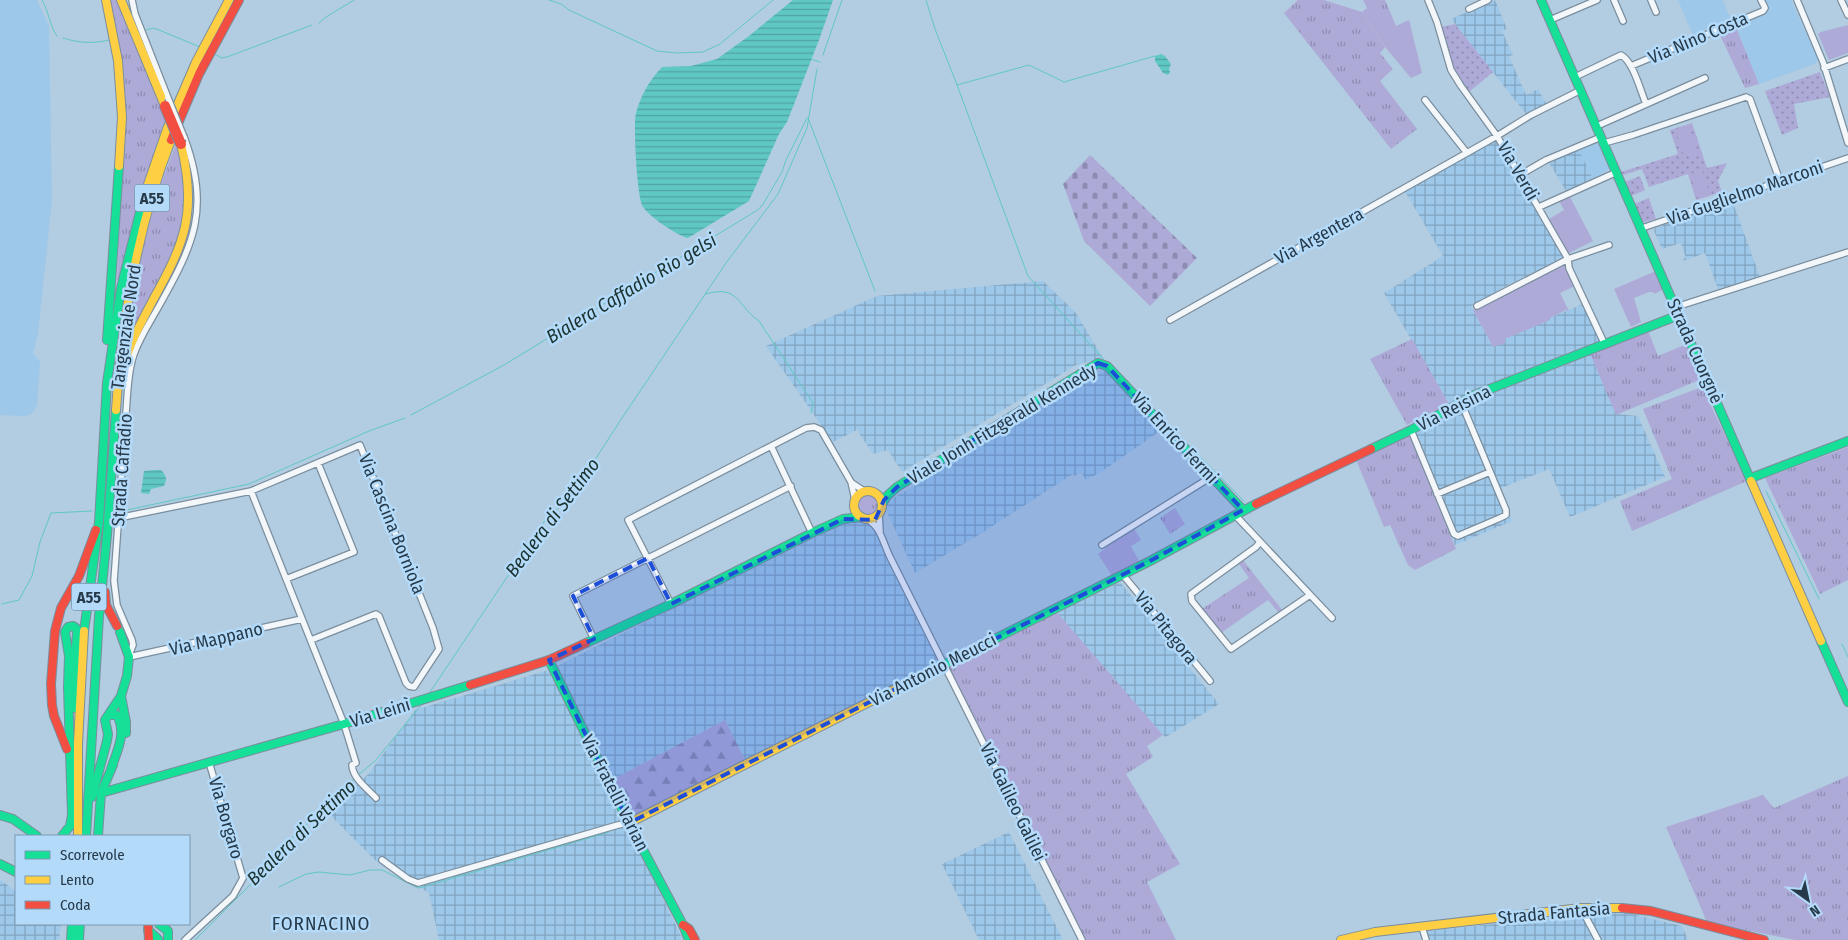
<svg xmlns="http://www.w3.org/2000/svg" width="1848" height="940" viewBox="0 0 1848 940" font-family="'Fira Sans Condensed',sans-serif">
<defs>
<pattern id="industrial-grid" width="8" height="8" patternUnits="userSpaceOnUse" patternTransform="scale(1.25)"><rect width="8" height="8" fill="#9ec8e9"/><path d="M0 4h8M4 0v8" fill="none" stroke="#81a3bf"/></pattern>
<pattern id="grass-tufts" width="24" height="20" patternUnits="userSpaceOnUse" patternTransform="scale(1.25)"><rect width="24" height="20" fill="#aeaad8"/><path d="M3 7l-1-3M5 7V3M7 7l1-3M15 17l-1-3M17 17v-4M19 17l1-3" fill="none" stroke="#8d8bb1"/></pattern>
<pattern id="forest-firs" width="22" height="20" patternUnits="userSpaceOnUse" patternTransform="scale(1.25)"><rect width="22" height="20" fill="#aeaad8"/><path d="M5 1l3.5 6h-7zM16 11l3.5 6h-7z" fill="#8d8bb1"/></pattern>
<pattern id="cemetery-stones" width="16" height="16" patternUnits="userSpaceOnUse" patternTransform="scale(1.25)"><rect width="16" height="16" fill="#aeaad8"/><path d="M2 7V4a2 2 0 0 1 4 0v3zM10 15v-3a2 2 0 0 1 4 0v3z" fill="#8d8bb1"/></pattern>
<pattern id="park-dots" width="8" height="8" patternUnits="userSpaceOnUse" patternTransform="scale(1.25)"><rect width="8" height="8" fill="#aeaad8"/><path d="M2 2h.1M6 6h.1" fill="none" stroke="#8d8bb1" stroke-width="1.8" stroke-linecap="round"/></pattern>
<pattern id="water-rules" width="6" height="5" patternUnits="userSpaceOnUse" patternTransform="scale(1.25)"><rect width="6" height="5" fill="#60c8c3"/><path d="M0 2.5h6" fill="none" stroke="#4fa3a0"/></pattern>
</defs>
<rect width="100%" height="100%" fill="#b2cce1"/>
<!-- built -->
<path fill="#9ec8e9" d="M0,0H37L49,26L52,201L38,333L33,354L40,361L37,405L34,411L30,415L23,416L0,415Z
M1678,0H1723L1730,18L1693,35Z
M1765,0H1791L1818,59L1815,64L1759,84L1735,25L1769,10Z
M1600,139L1612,168L1593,179L1578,148Z"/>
<!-- industrial -->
<path fill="url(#industrial-grid)" d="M1495,0L1507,29L1502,31L1513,55L1509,56L1526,95L1538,89L1546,104L1526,114L1451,19Z
M1496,141L1564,257L1504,287L1471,306L1493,347L1505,339L1549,318L1586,303L1603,342L1466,395L1449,404L1384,293L1443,256L1403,188L1437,173Z
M1578,148L1593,179L1566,191L1548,161Z
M1732,200L1760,277L1718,289L1705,253L1683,261L1682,259L1686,258L1681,243L1662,249L1654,231L1655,228Z
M1043,281L1076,313L1103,358L1076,365L902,472L888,450L873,454L857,430L833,442L766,346L877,296Z
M1591,354L1616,414L1638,416L1665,477L1570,517L1549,469L1501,488L1512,521L1455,545L1409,434L1461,402L1557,363L1560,367Z
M1104,370L1163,429L1101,472L1086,480L1081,472L1074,476L1073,474L985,531L915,573L887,512V502Z
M852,519H867L873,522L945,664L745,760L725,720L612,780L557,666Z
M1120,582L1219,704L1166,737L1163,735L1056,613Z
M548,670L623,817L683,940H439L429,893L376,861L329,814L370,772L415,710Z
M1009,832L1063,940H979L942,864Z
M0,880L16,891V924H61L59,940H0Z
M1627,913L1682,926L1688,940H1422L1420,934L1430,931L1577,915Z"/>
<!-- grass -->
<path fill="url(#grass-tufts)" d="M109,0H117L166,118C147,172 130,225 119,280H117L124,131Z
M1298,0H1324L1362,12L1385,47L1380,53L1393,69L1380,81L1417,129L1391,149L1284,13Z
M1363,0H1385L1396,26L1385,28L1367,8Z
M1735,25L1759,84L1745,88L1719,33Z
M176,144L181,155L187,200L179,243L128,342L127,341C136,274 150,207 176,144Z
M1647,328L1658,356L1687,344L1704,378L1616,415L1589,351Z
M1412,339L1449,404L1407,425L1370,359Z
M1702,387L1747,481L1632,531L1620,501L1672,479L1643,409Z
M1409,434L1456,549L1415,570L1408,565L1390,525L1384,527L1357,462L1359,458Z
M1848,447V580L1820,594L1765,478Z
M857 505a11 11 0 1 1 22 0a11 11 0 1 1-22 0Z
M1175,508L1185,524L1170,534L1160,518Z
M1243,560L1282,610L1279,613L1268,600L1221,633L1202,609L1249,578L1239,564Z
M1054,609L1163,735L1147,746L1153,757L1126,774L1180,864L1147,882L1176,940H1083L945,664Z
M1848,776V940H1795L1707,922L1666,827L1763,795L1774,808Z"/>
<!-- forest -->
<path fill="url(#forest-firs)" d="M725,720L745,760L637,814L628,811L612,780Z"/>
<!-- cemetery -->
<path fill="url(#cemetery-stones)" d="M1090,155L1197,258L1150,306L1084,241L1063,184Z"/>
<!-- park -->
<path fill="url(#park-dots)" d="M1455,24L1493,72L1469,92L1451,63L1441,27Z
M1820,72L1830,97L1794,104L1798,128L1782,135L1765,91Z
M1692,123L1707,168L1727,163L1718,181L1722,192L1696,200L1688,174L1649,187L1642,169L1623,175L1621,172L1678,154L1670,130Z
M1640,176L1645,190L1631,196L1625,182Z
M1649,198L1656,219L1645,222L1642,221L1634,204Z"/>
<!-- garden -->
<path fill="#aeaad8" d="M1367,8L1385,27L1391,23L1396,26L1409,20L1422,73L1411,78L1386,48L1362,12Z
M1848,25V53L1829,60L1818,34L1821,32Z
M1689,125L1698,153L1684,157L1675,130Z
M1702,170L1710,195L1698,199L1690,174Z
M1570,197L1593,241L1569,253L1549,219L1564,210L1559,201Z
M1565,262L1567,270L1575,286L1560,293L1569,311L1566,310L1550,318V320L1505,339V343L1493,347L1473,310Z
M1656,271L1664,289L1654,294L1653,292H1649L1634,298L1641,322L1631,327L1614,289Z
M1133,527L1141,540L1131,546L1139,561L1112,576L1098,554Z"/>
<!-- water -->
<path fill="url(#water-rules)" d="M793,0H833L819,40L787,122L779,134L749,201L688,238C678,236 646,215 642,205C637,194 633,125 636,113C641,95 649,81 662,67L691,66L717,59L749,36Z
M1161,54L1165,56L1171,64L1169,69L1170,72L1168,75L1163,73L1155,61V56Z
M156,470H161C167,476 167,479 164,486L151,489L149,494L141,493L144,471Z"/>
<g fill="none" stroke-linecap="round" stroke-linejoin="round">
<!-- stream -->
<path stroke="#60c8c3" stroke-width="1" d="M42,0C49,12 50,27 57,36
M549,0L561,4L569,10L657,51L677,53L703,52L720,44L773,0
M926,0L935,29L957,85L1029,65L1064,82L1155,56
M319,23L326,17L354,0
M146,30L153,28L159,30L200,47
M63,38C79,43 93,44 109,40
M216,55L222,58L227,57L312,25
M823,55L842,0
M811,59L820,62
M957,85L1028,276L1106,362
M808,118L875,291
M706,294C739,284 737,306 759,321L813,403L811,413
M1149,405L1244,501
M411,415L504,365L756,211L762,206L782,172L786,160L807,118
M1766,491L1819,599
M122,511L249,484L369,431L405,418
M2,604L19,600L32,576L40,542L51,513L92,511
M1842,644L1848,657
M428,695L546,519L571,497L620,421L726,263L778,194L807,128L817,69
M358,775L375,761L422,704
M279,887L306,874L319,872L350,875L370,870H382L418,888L423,887L609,832
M195,940L253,882L280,850L355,778"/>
<!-- street casing -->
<g stroke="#7a8e9e" stroke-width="8">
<path id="street" d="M132,0L135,14L168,98
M1428,0L1437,22L1451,70L1461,86L1497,136L1568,259L1569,268L1605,345
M1614,0L1623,21
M1651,0L1656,12
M1797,0L1823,62L1848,143
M1841,0L1848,15
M1469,9L1488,0
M1550,20L1597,0
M1631,66L1763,11L1765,8L1761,0
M1824,68L1848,59
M1575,77L1621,55C1633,61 1641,92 1646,104
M1425,100L1467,153
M1597,126L1705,78
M1604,143L1633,135L1746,97L1750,99L1780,181
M1520,175L1546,160L1601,137
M1539,207L1617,172
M1642,228L1848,158
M1477,306L1568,259L1609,245
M1676,307L1848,252
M1170,320L1497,136L1531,115L1581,90
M1411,430L1454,534L1458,536L1500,518L1506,515V510L1461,402
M771,446L812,533
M852,483L864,491
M251,491L344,724L356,763L352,765C353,779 367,788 376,798
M1437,494L1490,472
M879,513L880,532
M1235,515L1332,618
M118,518L251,491L360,445L433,628L439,649L414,687L409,686L406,683L379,616L376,614L311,640
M867,519C881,527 883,543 890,557L1082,940
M1260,542L1256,547L1191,594L1192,601L1231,649L1310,595
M1102,545L1211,477
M1123,575L1210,681
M286,579L354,552L318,463
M671,604L628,520L806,428L814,427L821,430L851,482L855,500
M594,639L573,596L791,486
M129,655L133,645L132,640L117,605L114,581L127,399C128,384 129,368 134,354C140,337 150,322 159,306C194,244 211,208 184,137
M129,657L302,619
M382,860L408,879L418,883L618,825L629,823
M1581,908L1598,940
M1422,927L1426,940
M185,940L233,896L243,878L209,762"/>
</g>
<!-- fast casing -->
<g stroke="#7a8e9e" stroke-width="10">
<path id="fast" d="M1541,0L1751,481
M107,340L119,166
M1371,449L1411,430L1472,396L1679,315
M1751,478L1848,441
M882,504L887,496L897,487L1098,363L1107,366L1243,510
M84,631L99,522L107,383L121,288L144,196
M120,632L129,657
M1821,641L1848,702
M586,643L671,604L812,533L843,519L861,517
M549,660L629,823L683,925L689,940
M905,684L1150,561L1256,504
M109,715H117C127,733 117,751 111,769
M126,733V722L121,696L127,676L129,657
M101,793L344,724L470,685
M92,797L107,741L108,734L105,720L121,696
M0,815L13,819L37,836
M62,836L70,826L72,815L68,687L69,656L65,632L68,627L73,626L76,628L77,633L73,686L74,708
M86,836L99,616L107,535L116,410
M98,836L101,793L113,765
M0,864L16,872
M159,924L168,931V940
M148,930L158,939
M71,940L72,924
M79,940L80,924"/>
</g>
<!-- slow casing -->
<g stroke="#7a8e9e" stroke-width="10">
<path id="slow" d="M106,0L118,61L122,117L119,166
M121,0L165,106
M144,196L167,129L196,62L229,0
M124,366C130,342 142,321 153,300C186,241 197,211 181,144
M116,410C122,318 137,227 171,140
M1751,481L1821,641
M854 505a14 14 0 1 1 28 0a14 14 0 1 1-28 0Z
M629,823L905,684
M78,836V743L84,631
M1341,940L1375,932L1581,908H1622"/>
</g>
<!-- jam casing -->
<g stroke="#7a8e9e" stroke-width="10">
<path id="jam" d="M171,140L199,74L239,0
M1256,504L1371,449
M105,592L106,605L117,626
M470,685L549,660L586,643
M67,749L54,716L52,705L51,684L55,631L61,608L79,576L96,530
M1622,908L1651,911L1764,940
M148,924L149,940
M683,925L689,929L695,940"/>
</g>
<!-- street -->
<use href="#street" stroke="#f3f7fa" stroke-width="5.5"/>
<!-- fast -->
<use href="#fast" stroke="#16e098" stroke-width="8"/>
<!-- slow -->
<use href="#slow" stroke="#ffcf43" stroke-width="8"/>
<!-- jam -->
<use href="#jam" stroke="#f24e42" stroke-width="8"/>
<!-- street-bridge casing -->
<g stroke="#7a8e9e" stroke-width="8" stroke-linecap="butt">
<path id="street-bridge" d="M168,98L184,137"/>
</g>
<!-- jam-bridge casing -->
<g stroke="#7a8e9e" stroke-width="12" stroke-linecap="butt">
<path id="jam-bridge" d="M165,106L181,144"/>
</g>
<!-- street-bridge -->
<use href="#street-bridge" stroke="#f3f7fa" stroke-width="5.5"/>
<!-- jam-bridge -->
<use href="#jam-bridge" stroke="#f24e42" stroke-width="10"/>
</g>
<!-- marked area -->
<path fill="#1d4ed8" fill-opacity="0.2" stroke="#1d4ed8" stroke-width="4" stroke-dasharray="10 6" stroke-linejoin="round" d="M1098,363L1107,366L1243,510L1150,561L629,823L549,660L594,639L573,596L648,558L671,604L843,519L875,520L884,500L897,487Z"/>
<g text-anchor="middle" stroke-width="5" stroke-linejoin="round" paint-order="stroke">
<!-- shield labels -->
<g fill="#b4dafa" stroke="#516a7e" stroke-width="1">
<rect x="134.5" y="184.5" width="35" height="27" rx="4"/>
<rect x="71.5" y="583.5" width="35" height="27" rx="4"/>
</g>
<g font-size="16" font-weight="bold" fill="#263a49">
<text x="152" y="204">A55</text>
<text x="89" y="603">A55</text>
</g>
<!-- street labels -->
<g font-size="18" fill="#263a49" stroke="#b4dafa">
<text transform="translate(1698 38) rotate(-23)" y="6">Via Nino Costa</text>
<text transform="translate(1518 171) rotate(60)" y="6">Via Verdi</text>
<text transform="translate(1745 193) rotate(-19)" y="6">Via Guglielmo Marconi</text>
<text transform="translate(1319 236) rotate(-29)" y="6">Via Argentera</text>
<text transform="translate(126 327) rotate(-82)" y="6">Tangenziale Nord</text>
<text transform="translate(1695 351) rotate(66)" y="6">Strada Cuorgnè</text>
<text transform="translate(1454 408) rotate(-27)" y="6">Via Reisina</text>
<text transform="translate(1002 424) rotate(-31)" y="6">Viale Jonh Fitzgerald Kennedy</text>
<text transform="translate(1175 438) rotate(47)" y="6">Via Enrico Fermi</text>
<text transform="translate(122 470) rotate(-86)" y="6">Strada Caffadio</text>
<text transform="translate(392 524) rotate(68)" y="6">Via Cascina Borniola</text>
<text transform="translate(1166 628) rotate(51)" y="6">Via Pitagora</text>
<text transform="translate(216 639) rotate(-13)" y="6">Via Mappano</text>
<text transform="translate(933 670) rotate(-27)" y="6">Via Antonio Meucci</text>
<text transform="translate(380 713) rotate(-17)" y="6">Via Leinì</text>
<text transform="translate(615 793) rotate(63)" y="6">Via Fratelli Varian</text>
<text transform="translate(1013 802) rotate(64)" y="6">Via Galileo Galilei</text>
<text transform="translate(226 818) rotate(74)" y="6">Via Borgaro</text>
<text transform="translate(1554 913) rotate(-5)" y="6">Strada Fantasia</text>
</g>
<!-- water labels -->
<g font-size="19" font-style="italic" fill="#1a312d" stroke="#b4dafa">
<text transform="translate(631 288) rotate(-31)" y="7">Bialera Caffadio Rio gelsi</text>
<text transform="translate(552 517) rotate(-53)" y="7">Bealera di Settimo</text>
<text transform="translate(301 832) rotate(-44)" y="7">Bealera di Settimo</text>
</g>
<!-- neighbourhood labels -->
<g font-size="19" letter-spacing="1" fill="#263a49" stroke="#b4dafa">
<text x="321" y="930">FORNACINO</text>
</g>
</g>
<!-- legend -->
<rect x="15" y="835" width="175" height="90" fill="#b4dafa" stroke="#7b9ab3"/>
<rect x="25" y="851" width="25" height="8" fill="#16e098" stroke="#7b9ab3"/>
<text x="60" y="860" font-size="15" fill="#263a49">Scorrevole</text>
<rect x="25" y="876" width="25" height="8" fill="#ffcf43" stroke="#7b9ab3"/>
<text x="60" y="885" font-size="15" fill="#263a49">Lento</text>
<rect x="25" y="901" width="25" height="8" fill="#f24e42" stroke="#7b9ab3"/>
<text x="60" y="910" font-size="15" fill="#263a49">Coda</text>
<!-- north arrow -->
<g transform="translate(1808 900) rotate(147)" stroke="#b4dafa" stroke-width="4" paint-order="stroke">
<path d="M0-4L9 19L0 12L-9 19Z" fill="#263a49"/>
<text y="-8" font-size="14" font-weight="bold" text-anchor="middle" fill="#263a49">N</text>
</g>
</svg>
